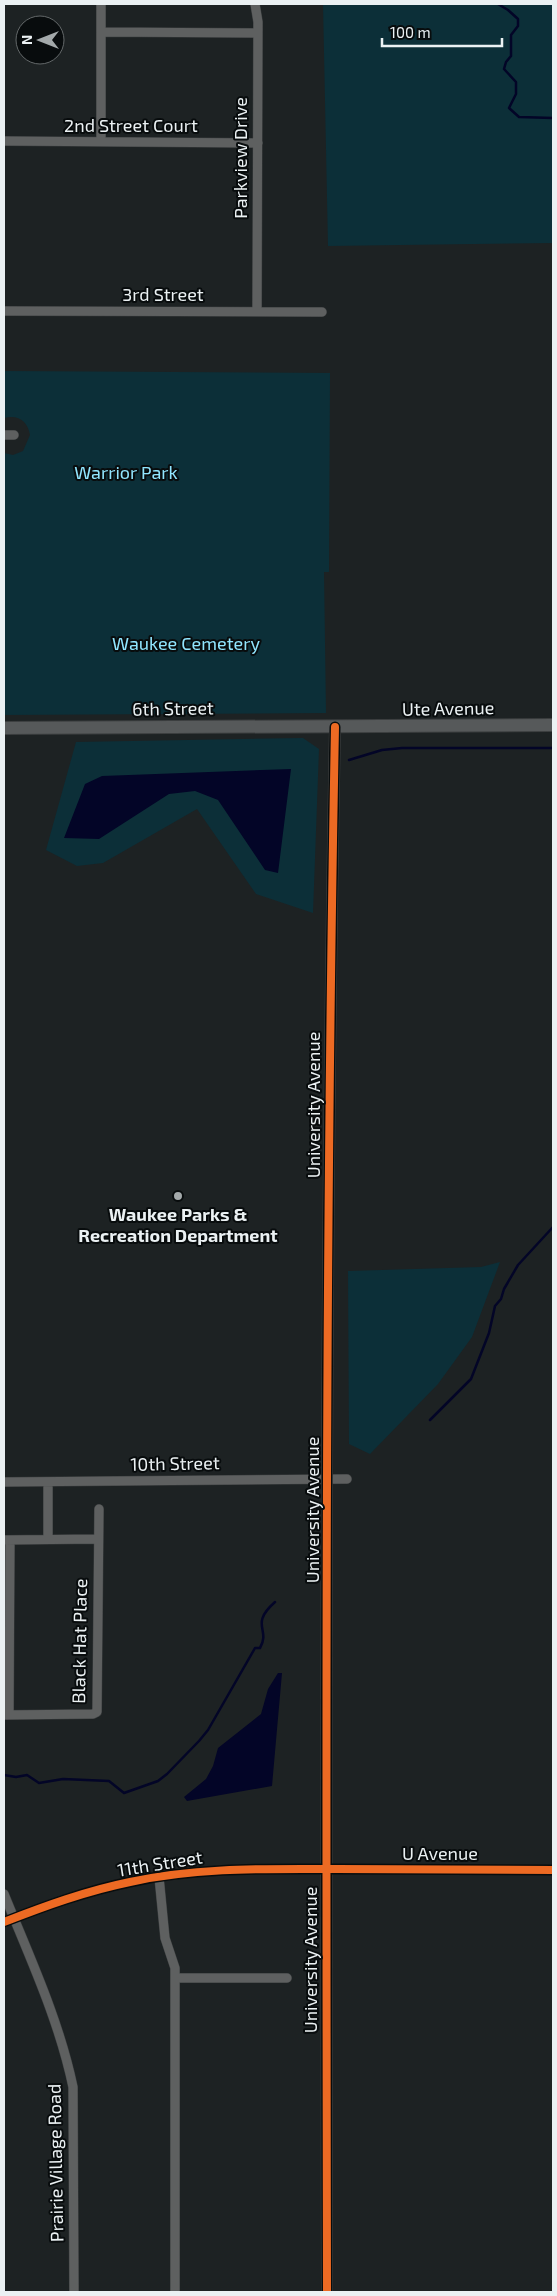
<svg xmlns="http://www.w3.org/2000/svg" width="557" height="2296" viewBox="0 0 557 2296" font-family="'Exo 2',sans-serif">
<rect width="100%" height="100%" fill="#1d2223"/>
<!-- green -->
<path fill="#0c2f38" d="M323,4H553V243L328,246Z
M4,371L330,373L329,572H324L326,713L4,715V453L13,455L23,451L30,435C28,421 18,414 4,418Z
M303,738L319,749L313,913L256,894L197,809L103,863L77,866L46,850L76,742Z
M500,1262L472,1337L438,1384L370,1454L349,1444L348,1271L481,1267Z"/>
<!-- water -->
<path fill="#030527" d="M291,769L278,873L265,870L218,800L195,791L169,794L99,839L64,838L85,784L102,776Z
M278,1673H282L272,1786L187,1801L184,1797L206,1779L213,1766L218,1748L261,1714L268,1689Z"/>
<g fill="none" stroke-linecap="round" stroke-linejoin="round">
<!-- stream -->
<path stroke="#030527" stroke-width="2.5" d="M498,4L508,10L518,19V26L511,35V56L506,62L504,69L516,82V94L509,108L519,117L553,118
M349,760L382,750L402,748H553
M430,1420L471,1379L489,1333L495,1306L501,1299L504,1289L518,1265L553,1227
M4,1775L16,1777L27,1775L39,1783L63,1779L109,1781L124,1793L158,1781L167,1774L199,1741L208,1730L255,1648H260C271,1629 249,1625 275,1602"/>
<!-- minor casing -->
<g stroke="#3b3e3f" stroke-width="10">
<path id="minor" d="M255,4L258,22L257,312
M101,32L258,33
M4,141L258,143
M101,142V4
M4,311L322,312
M4,435H14
M4,1482L347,1479
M48,1539V1482
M4,1540L98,1539
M4,1715L93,1714L97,1712L99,1509
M9,1715L10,1540
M159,1877L165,1938L175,1968V2292
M4,1894C30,1958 59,2020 73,2087L74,2292
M4,1922C45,1906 86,1891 130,1882C198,1867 268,1869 337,1869C409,1869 481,1869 553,1870
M175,1978H287"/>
</g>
<!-- tertiary casing -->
<g stroke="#3b3e3f" stroke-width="12">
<path id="tertiary" d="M327,2292C326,1771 325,1249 335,727"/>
</g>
<!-- secondary casing -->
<g stroke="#3b3e3f" stroke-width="14">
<path id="secondary" d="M4,728L553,725"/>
</g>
<!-- minor -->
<use href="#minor" stroke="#5e6060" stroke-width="9"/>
<!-- tertiary -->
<use href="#tertiary" stroke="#5e6060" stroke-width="11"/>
<!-- secondary -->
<use href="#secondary" stroke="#56595a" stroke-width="12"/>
<!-- cycleway casing -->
<g stroke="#080c0d" stroke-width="11">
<path id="cycleway" d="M4,1922C45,1906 86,1891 130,1882C198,1867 268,1869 337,1869C409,1869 481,1869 553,1870
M327,2292C326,1771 325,1249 335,727"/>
</g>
<!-- cycleway -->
<use href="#cycleway" stroke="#ed6a23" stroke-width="8"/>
</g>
<!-- markers -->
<circle fill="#a3a9aa" stroke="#080c0d" stroke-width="2" cx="178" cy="1196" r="5"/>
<g text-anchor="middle" stroke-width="4" stroke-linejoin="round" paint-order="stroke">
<!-- street labels -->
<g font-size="18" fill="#ebf1f3" stroke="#080c0d">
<text x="131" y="132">2nd Street Court</text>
<text transform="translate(241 158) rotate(-90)" y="6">Parkview Drive</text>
<text x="163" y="301">3rd Street</text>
<text transform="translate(173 709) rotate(-1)" y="6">6th Street</text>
<text transform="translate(448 709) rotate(-1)" y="6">Ute Avenue</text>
<text transform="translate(314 1105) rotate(-90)" y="6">University Avenue</text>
<text transform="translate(175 1464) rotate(-1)" y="6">10th Street</text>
<text transform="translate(313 1510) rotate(-90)" y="6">University Avenue</text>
<text transform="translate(80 1641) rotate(-89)" y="6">Black Hat Place</text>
<text x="440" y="1860">U Avenue</text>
<text transform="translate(160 1864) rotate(-9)" y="6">11th Street</text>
<text transform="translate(311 1960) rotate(-90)" y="6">University Avenue</text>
<text transform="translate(56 2163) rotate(-91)" y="6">Prairie Village Road</text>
</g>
<!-- park labels -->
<g font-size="18" fill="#91e6ff" stroke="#080c0d">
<text x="126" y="479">Warrior Park</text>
<text x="186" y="650">Waukee Cemetery</text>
</g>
<!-- poi labels -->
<g font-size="18" font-weight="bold" fill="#ebf1f3" stroke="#080c0d">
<text x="178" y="1221">Waukee Parks &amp;<tspan x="178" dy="21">Recreation Department</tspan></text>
</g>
</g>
<!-- border -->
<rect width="557" height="2296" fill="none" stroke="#ebf1f3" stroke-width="10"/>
<!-- north arrow -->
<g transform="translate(40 40) rotate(270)"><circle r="24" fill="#080c0d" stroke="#636869"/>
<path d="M0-4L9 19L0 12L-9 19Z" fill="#a3a9aa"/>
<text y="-8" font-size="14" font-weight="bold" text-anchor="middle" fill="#ebf1f3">N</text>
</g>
<!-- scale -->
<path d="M382 38v8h120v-8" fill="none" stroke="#ebf1f3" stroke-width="2.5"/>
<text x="390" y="38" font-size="15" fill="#ebf1f3" stroke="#080c0d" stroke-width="4" paint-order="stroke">100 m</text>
</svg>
